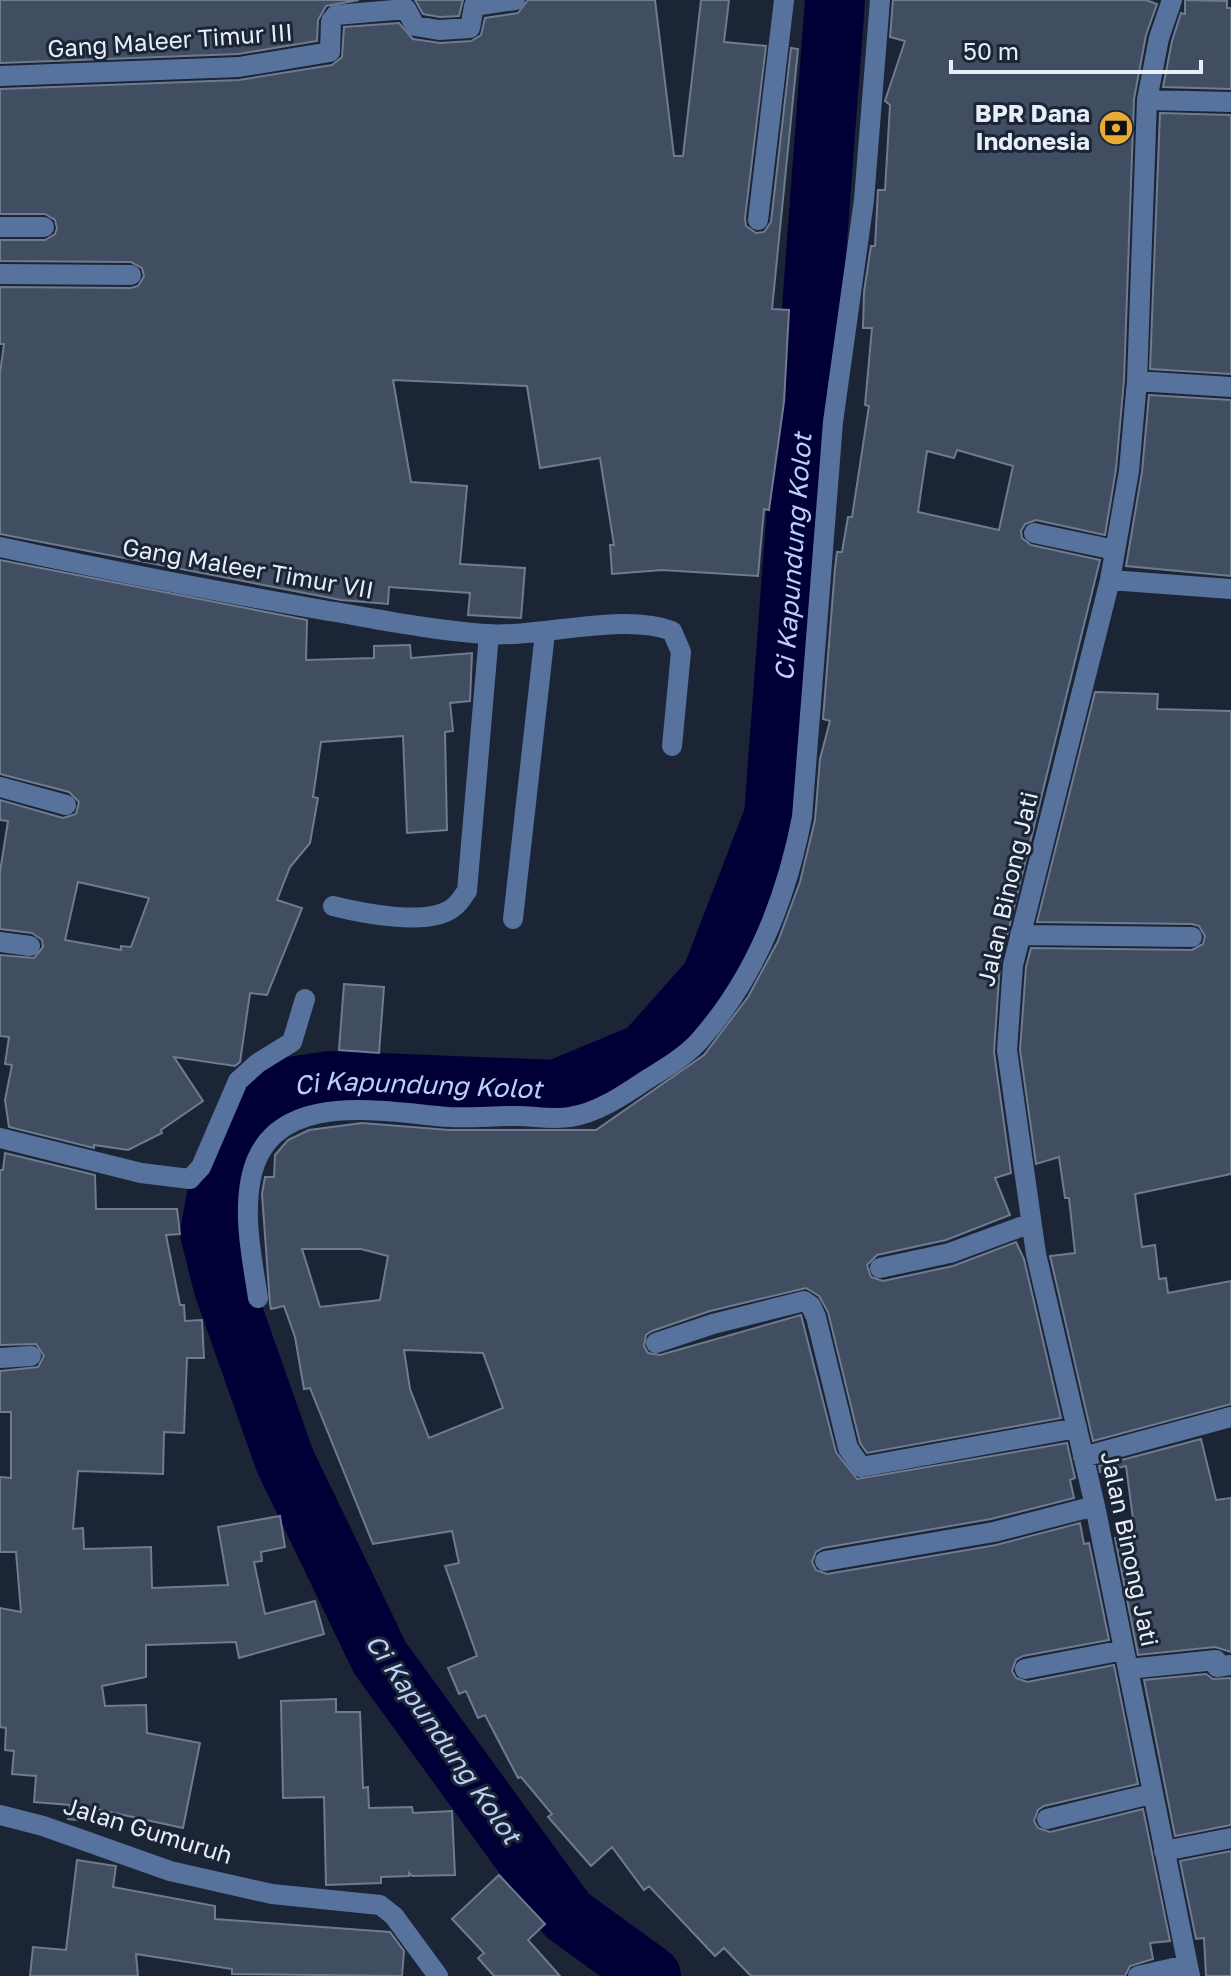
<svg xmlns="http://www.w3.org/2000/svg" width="1231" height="1976" viewBox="0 0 1231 1976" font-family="'Golos Text',sans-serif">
<rect width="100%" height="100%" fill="#1b2536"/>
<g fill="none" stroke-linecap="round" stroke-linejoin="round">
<!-- river -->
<path stroke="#000036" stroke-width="60" id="s1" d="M651,1976L567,1915L380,1658L285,1461L223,1285L210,1233L221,1174L253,1114L282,1088L331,1081L556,1090L645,1053L711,979L774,816L835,0"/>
</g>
<!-- building -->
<path fill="#414d60" stroke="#6f7b91" stroke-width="2" fill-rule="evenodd" d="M0,0H359L326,6L318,20L317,41L238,54L0,63Z
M415,0H463L459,16L440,17L423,14Z
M528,0H655L674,156H683L701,0H729L724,42L766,46L745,218L746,226L756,233L764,232L771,222L791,48L798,49L772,309L789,310L784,402L769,510L764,509L758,576L662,570L612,574L610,545H614L600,458L540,468L527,386L393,380L411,482L467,486L460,564L525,568L521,618L468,615L470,593L389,587L388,604L341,600L0,534V373L4,344H0V287L131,288L138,286L144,276L142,268L131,262L0,261V240H45L55,234L57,228L55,220L45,214H0V89L239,80L332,65L342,57L344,27L399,23L413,39L440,43L471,41L481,35L485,18L518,13Z
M893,0H1146L1157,4L1146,35L1134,99L1124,380L1116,469L1105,535L1036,520L1025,524L1021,531L1022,538L1031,545L1100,560L1000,964L994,1052L1011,1173L995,1178L1010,1215L946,1240L877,1255L867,1265L871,1277L883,1281L953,1266L1016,1242L1024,1259L1061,1418L867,1453L860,1443L828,1312L819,1296L806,1288L710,1311L652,1331L646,1335L644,1346L648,1353L660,1355L801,1315L836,1452L857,1479L1067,1443L1075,1478L1070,1480L1074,1498L991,1519L823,1548L816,1552L812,1562L816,1570L827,1574L996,1545L1080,1523L1084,1544L1089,1543L1109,1640L1023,1656L1016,1660L1012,1671L1016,1678L1027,1682L1114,1665L1138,1784L1044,1806L1038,1810L1034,1821L1038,1828L1050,1832L1143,1809L1170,1941L1150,1943L1153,1959L1130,1966L1125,1976H751L724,1948L715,1956L649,1886L644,1890L612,1847L591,1866L548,1817L552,1814L521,1777L518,1778L485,1715L478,1718L466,1691L459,1694L448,1668L477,1656L445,1566L459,1563L452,1531L373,1544L310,1388L304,1389L295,1337L284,1306L271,1309L270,1304L262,1194L265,1177H274L275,1155L288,1140L309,1130L362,1123L449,1130H596L704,1055L748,997L778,941L800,882L815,820L820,759L830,721L823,719L835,568L837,552H842L848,517H852L869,406L865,405L872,328H863L864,292L871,246H875L878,190H885L890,105L885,101L905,41L890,37ZM957,450L1013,466L999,530L918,512L927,451L954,458ZM302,1249H361L388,1256L380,1300L320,1307ZM404,1350L483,1353L503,1408L429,1438L410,1389Z
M1185,0L1227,1V8H1231V89L1163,87L1172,41L1181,13L1185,14Z
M1160,113L1231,115V374L1150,369Z
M1149,395L1231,400V576L1126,566L1142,472Z
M0,560L307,620L306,660L374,658V646L410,645L411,658L472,653L470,701L450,703L453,731L445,732L447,830L407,833L403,736L321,742L313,797L318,798L310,843L290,867L277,900L302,908L267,995L250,993L240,1062L235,1066L174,1057L203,1101L161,1130L162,1133L128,1150L94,1145V1148L9,1127L5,1100L12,1065L5,1064L9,1037L0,1036V955L34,958L43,947L42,940L32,933L0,929V872L8,821L0,820V800L63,818L76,814L79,802L69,792L0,774ZM78,882L149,898L131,947L121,946V950L65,940Z
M1095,692L1158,694L1157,709L1231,711V1174L1135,1194L1142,1247L1155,1245L1159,1279L1166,1278L1168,1293L1231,1281V1404L1093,1441L1050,1256L1075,1253L1069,1198H1065L1059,1157L1036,1164L1020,1050L1026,967L1031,948L1192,950L1203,944L1205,936L1199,926L1192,924L1037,922Z
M344,984L384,987L379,1053L339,1050Z
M5,1153L95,1175L96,1209H177L180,1234L166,1235L180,1305H184L185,1321L202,1320L204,1358H187L184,1433L164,1432L163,1474L78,1471L73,1529L83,1528L84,1549L151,1547L152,1588L228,1585L218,1527L280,1516L285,1547L261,1552L262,1561L254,1562L265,1614L315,1601L324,1634L239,1658L236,1642L146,1645V1677L102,1686L105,1706L146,1705L147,1733L200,1743L183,1828L96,1809L95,1822L68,1819L70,1805L34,1802L36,1776L12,1774L14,1751L5,1750L6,1728L0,1727V1608L21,1612L16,1552H0V1477L11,1478V1412H0V1371L38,1367L44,1356L36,1344L0,1345V1170H3Z
M1201,1439L1216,1500L1231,1498V1652L1215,1647L1138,1655L1115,1538L1135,1534L1126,1466L1100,1472L1099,1466Z
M1206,1674L1213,1679L1231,1678V1825L1175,1836L1144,1680Z
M336,1699V1712H360L363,1788L368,1787L369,1808L412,1807L413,1813L452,1811L455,1875L412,1876L409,1873V1876L381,1877V1883L326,1885L324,1797L283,1798L281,1701Z
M1231,1851V1976H1206L1204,1938L1196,1939L1180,1861Z
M77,1860L116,1866L113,1887L215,1906V1919L390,1932L404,1951L402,1976L232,1974V1969L136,1954L138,1976H30L33,1947L66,1950Z
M499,1875L545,1924L528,1940L560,1976H494L478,1958L484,1953L452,1919Z"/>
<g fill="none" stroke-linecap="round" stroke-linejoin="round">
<!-- minor -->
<path stroke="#58729e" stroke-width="20" d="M1172,0L1159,38L1147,100L1137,381L1129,471L1110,580L1013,965L1007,1050L1036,1254L1095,1506L1190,1976
M0,76L239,67L330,52L331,21L336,15L406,9L415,26L439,30L470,28L474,6L515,0
M1147,100L1231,102
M758,220L784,0
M0,227H44
M0,274L131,275
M1137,381L1231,387
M1034,533L1115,550
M0,547C107,570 214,591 323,610C377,619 430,630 485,634C541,638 623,612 672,631L681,652L672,746
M1110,580L1231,589
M0,787L66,805
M333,906C361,913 432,928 455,906C460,902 463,896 467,891L489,634
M513,919L545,633
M1020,935L1192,937
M0,942L30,946
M0,1138L141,1173L190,1179L201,1167L238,1081L258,1063L292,1042L305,999
M880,1268L950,1253L1031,1223
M258,1298C252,1258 243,1218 251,1178C270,1087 382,1112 449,1117C471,1118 493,1116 516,1116C533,1116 553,1120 570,1117C597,1113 624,1095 646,1080C664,1069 686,1056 700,1040C756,976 786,900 802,817L833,422L864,200L880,0
M656,1343L713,1324L804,1301L811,1306L816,1317L848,1448L861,1467L1077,1428
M0,1358L31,1356
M1083,1457L1231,1417
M825,1561L994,1532L1095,1506
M1025,1669L1124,1650
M1128,1669L1216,1660L1217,1667L1231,1665
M0,1815L43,1826L170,1871L272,1894L380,1905L394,1916L438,1976
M1047,1819L1151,1794
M1164,1851L1231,1838
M1138,1976L1187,1965"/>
</g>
<!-- icons -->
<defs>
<g id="bank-disc" transform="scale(1.8)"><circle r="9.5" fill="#e6ac36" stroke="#1b2536"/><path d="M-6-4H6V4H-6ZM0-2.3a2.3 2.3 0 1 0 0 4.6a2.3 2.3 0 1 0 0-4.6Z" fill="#111"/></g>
</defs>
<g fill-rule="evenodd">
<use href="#bank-disc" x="1116" y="128"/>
</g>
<g text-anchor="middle" stroke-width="6" stroke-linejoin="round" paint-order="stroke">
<!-- street labels -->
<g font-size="24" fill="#e7eefa" stroke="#1b2536">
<text transform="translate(170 41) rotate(-4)" y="8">Gang Maleer Timur III</text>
<text transform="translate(248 569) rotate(10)" y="8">Gang Maleer Timur VII</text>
<text transform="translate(1008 889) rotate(-77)" y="8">Jalan Binong Jati</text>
<text transform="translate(1129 1549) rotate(78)" y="8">Jalan Binong Jati</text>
<text transform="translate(148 1831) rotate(17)" y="8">Jalan Gumuruh</text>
</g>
<!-- poi labels -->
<g font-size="24" font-weight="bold" fill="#e7eefa" stroke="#1b2536" text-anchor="end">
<text x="1090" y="122">BPR Dana<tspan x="1090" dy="28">Indonesia</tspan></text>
</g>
<!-- water labels -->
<g font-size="26" font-style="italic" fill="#bbd0f4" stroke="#1b2536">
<text dy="9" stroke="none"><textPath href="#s1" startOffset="1952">Ci Kapundung Kolot</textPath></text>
<text dy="9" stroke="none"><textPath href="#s1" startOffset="1184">Ci Kapundung Kolot</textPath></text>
<text transform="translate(443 1739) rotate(55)" y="9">Ci Kapundung Kolot</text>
</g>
</g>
<!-- scale -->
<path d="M951 60v12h250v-12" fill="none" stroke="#e7eefa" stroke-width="4"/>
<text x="963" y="60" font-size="24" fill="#e7eefa" stroke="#1b2536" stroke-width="6" paint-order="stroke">50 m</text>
</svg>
